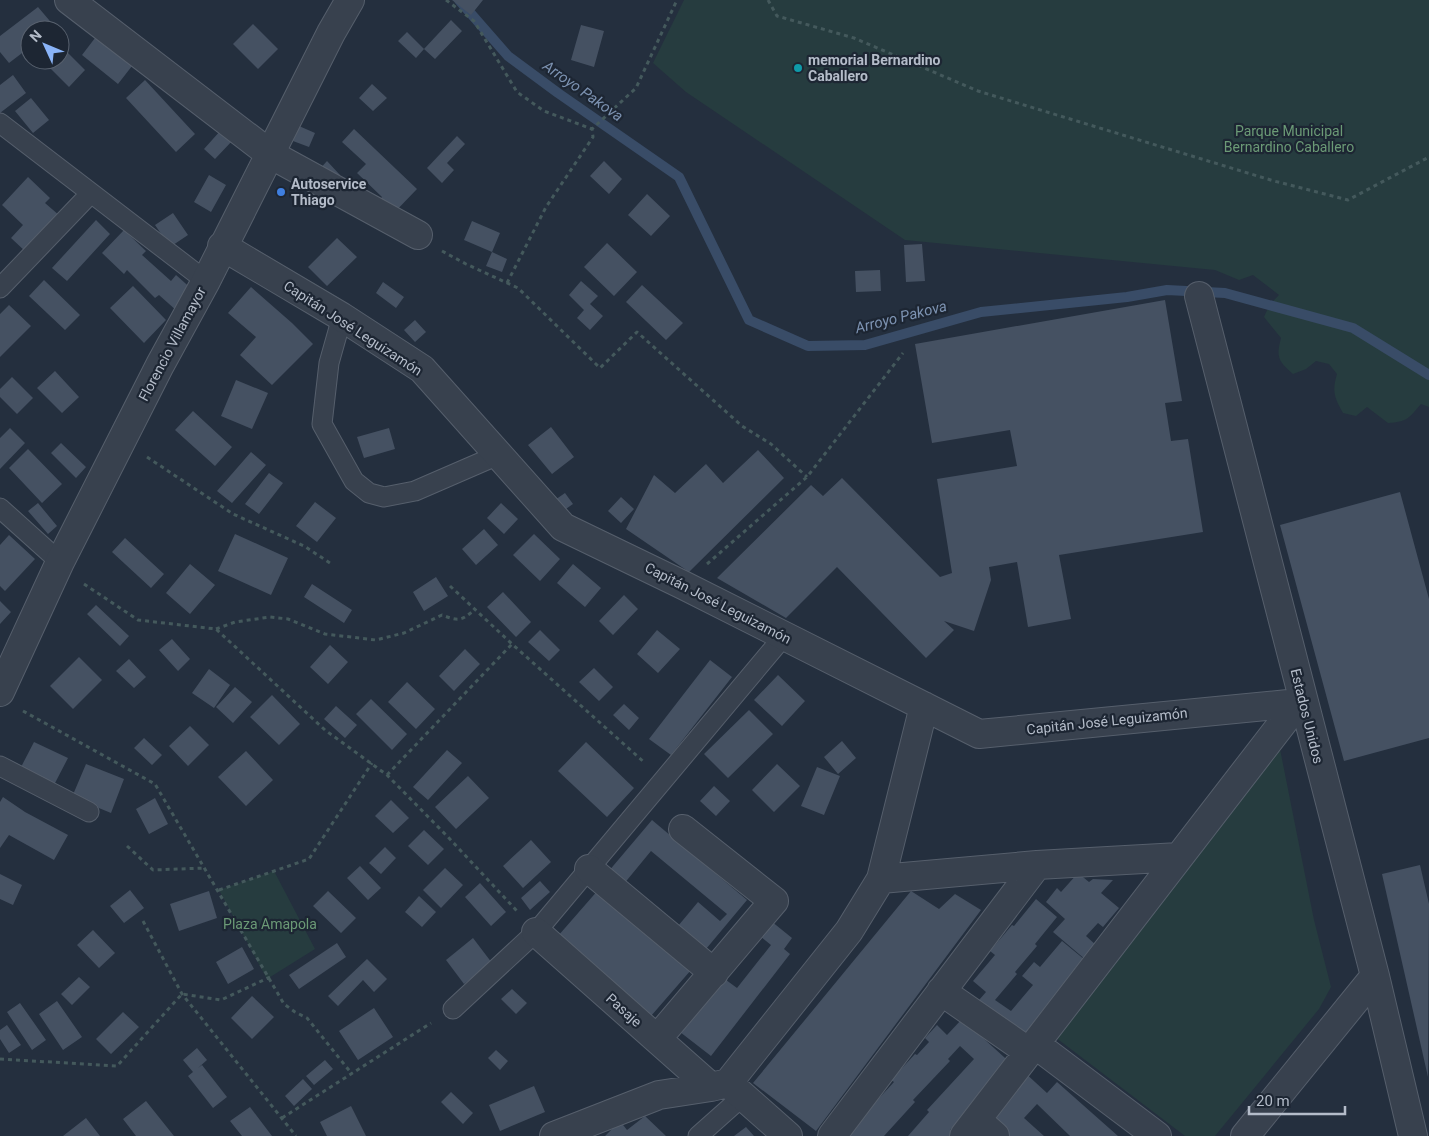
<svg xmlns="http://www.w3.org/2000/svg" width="1429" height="1136" viewBox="0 0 1429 1136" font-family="Roboto,sans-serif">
<rect width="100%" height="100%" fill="#242f3e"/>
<!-- green -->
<path fill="#263c3f" d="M684,0H1429V407L1421,404C1409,418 1407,422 1388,423L1367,407L1356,416L1343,413C1334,397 1332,391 1337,374L1329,364L1316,361L1306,369L1293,374C1278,361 1276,357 1281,338L1264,317L1270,304L1279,295L1253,275L1239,280L1215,270L905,240L686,92L653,63Z
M1278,746L1280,749L1314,920L1331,987L1319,1009L1215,1136H1185L1051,1034Z
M274,871L315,949L267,979L219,890Z"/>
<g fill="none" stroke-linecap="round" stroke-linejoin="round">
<!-- stream -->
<path stroke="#394c67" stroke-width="10" d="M459,0L508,56L558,93L679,177L749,320L808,346L865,345L981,312L1127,297L1167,290L1225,293L1353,328L1429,375"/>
</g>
<!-- building -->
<path fill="#455162" d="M452,0H483L471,15Z
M38,7L55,27L51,30H30V47L9,63L0,52V36Z
M451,20L462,31L435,59L424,49Z
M253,24L278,49L258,69L233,44Z
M581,25L604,31L594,67L571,60Z
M407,32L424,49L416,58L398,41Z
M95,38L132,66L118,84L82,55Z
M66,51L85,70L69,87L50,68L57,60H60V57Z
M13,75L26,93L0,113V85Z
M145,80L195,134L176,152L126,98Z
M372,84L387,98L373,111L359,98Z
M31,98L49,120L33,133L15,111Z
M299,126L315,133L309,147L293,141Z
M354,129L417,189L390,217L376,204L382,197L357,173L366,164L342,142Z
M221,130L233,140L215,159L204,149Z
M457,136L465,144L447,163L454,170L442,183L427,168Z
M327,161L340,175L331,185L317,172Z
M604,161L622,179L609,194L590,176Z
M209,175L226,185L211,212L194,202Z
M28,177L50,198L45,203L60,216L26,252L11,238L23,225L2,205Z
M647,194L670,216L651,236L628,215Z
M173,213L188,235L170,247L155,225Z
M96,220L110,234L67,281L52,268Z
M472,221L500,233L492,252L464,240Z
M124,230L146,251L142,255L171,281L176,275L194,291L177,311L159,295L155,298L127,270L124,274L102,253Z
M337,238L357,257L327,286L308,267Z
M607,243L637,272L614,296L584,267Z
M922,244L925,281L906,282L904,245Z
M492,252L507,259L502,272L486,266Z
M880,270L881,291L856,292L855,271Z
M44,280L80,315L65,330L29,296Z
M581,281L598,296L590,304L603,316L590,330L577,318L584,310L569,295Z
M383,282L404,297L396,308L376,293Z
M642,285L683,323L666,340L626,302Z
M133,286L166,320L144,343L110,308Z
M251,287L292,323L313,344L272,385L240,355L256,337L228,313Z
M1165,300L1182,401L1165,403L1171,441L1188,439L1203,532L1059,555L1071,619L1028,627L1017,562L989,567L991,580L974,631L944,621L954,630L926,658L837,567L786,618L717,578L811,485L823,496L842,478L940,577L952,573L937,479L1017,466L1010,430L932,443L915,344Z
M9,305L31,326L0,357V314Z
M415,320L426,332L415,342L404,330Z
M55,371L79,397L62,413L37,388Z
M12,377L33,398L17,414L0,397V389Z
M236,380L268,393L252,429L221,416Z
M193,411L232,447L215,466L175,430Z
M551,427L574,457L552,474L528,445Z
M10,428L25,443L0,469V438Z
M389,428L395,449L364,458L357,437Z
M61,443L86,467L76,478L51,453Z
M28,449L62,484L42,503L9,468Z
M758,450L784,478L689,572L626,529L654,475L675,493L706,464L723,483Z
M251,452L266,465L232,503L217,491Z
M269,473L283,483L259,514L245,504Z
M1400,492L1429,599V738L1344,761L1280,525Z
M565,493L573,504L560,513L552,502Z
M621,497L634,509L621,523L608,511Z
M315,502L336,518L317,542L296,526Z
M38,503L57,526L48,534L28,511Z
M501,503L518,519L504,534L487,518Z
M484,529L498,545L476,565L462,549Z
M235,534L288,558L271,595L218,571Z
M534,534L560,559L540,581L513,555Z
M9,535L35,559L5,591L0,586V545Z
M125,538L164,574L151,588L112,552Z
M190,564L215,585L190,614L166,593Z
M573,564L601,588L585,607L557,583Z
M436,577L448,596L424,611L413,592Z
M312,584L352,610L344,623L304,597Z
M503,592L531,622L516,637L487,607Z
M624,595L638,609L613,635L599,621Z
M0,601L11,612L0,624Z
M96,605L129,636L120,646L87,614Z
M540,630L560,650L549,661L528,642Z
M657,630L680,649L658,673L637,654Z
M172,639L190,659L178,671L159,650Z
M330,645L348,662L328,684L310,667Z
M465,649L480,664L454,691L439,676Z
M79,657L102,680L73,709L50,686Z
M129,659L146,677L134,688L116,671Z
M710,660L732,677L671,755L649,739Z
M594,668L613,687L599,701L579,682Z
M209,669L230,685L214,708L192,693Z
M778,675L805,701L782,726L754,700Z
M407,682L435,709L416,729L388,702Z
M235,687L252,702L233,723L216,707Z
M272,695L300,724L279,745L250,717Z
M371,699L407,734L392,750L356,714Z
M624,704L639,718L629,730L613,715Z
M336,706L357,725L345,738L324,719Z
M749,710L773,734L728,778L704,754Z
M190,726L209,745L188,766L169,746Z
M144,738L162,755L152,765L134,748Z
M842,741L856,758L838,774L824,757Z
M34,742L68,758L54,785L20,769Z
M586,742L634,788L607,817L558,771Z
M447,750L462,763L428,800L413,787Z
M246,751L273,780L246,806L218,777Z
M86,764L124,779L111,813L72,797Z
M777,764L800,786L774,812L752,790Z
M817,767L840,776L824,815L801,806Z
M468,776L489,798L456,829L435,807Z
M714,786L730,801L716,816L700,801Z
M3,797L25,812L68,835L54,860L9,835L0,848V802Z
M155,798L168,824L149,834L136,809Z
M391,800L409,818L393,833L375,816Z
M652,820L747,900L706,949L678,926L698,902L720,921L727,914L651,851L623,885L608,872Z
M424,830L444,849L428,865L408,846Z
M531,840L551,862L523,888L503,866Z
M385,847L396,858L381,874L369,863Z
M1420,865L1429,904L1428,1077L1382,874Z
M360,866L381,888L368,900L347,878Z
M445,868L463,885L441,908L423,890Z
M1078,873L1089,882L1093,879L1113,880L1101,893L1119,908L1103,927L1098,923L1086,936L1097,946L1086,960L1053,932L1065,919L1046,902L1057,888L1061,892Z
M0,874L22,885L13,905L0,899Z
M540,881L550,892L530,910L521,898Z
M480,883L506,912L491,926L465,897Z
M599,889L691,970L651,1016L558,936Z
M130,890L144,908L124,923L110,906Z
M209,891L217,918L179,931L170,904Z
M328,891L356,918L341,933L313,906Z
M911,891L939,909L955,894L981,910L816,1131L753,1083Z
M419,896L436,912L422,927L405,912Z
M1036,899L1057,917L1035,944L1037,946L1015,972L1017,974L995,1000L1011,1011L1033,985L1022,976L1034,962L1040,967L1062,941L1085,960L1022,1045L973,1007L986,992L973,981L995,955L990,951L1012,925L1014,926Z
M771,921L792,938L784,949L790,954L711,1056L680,1032L722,977L737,988L771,945L760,936Z
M93,930L115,953L99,968L77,945Z
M473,938L492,963L464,984L446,960Z
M337,943L346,957L299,989L289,975Z
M242,947L254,969L228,984L216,962Z
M367,959L387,979L374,992L363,980L338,1006L328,996Z
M79,977L90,987L72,1005L61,994Z
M512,989L527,1003L516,1014L501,999Z
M252,996L274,1017L252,1039L231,1018Z
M57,1001L82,1037L63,1050L39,1014Z
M20,1003L46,1040L32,1050L7,1012Z
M374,1008L393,1037L358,1060L339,1031Z
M123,1012L139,1027L111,1054L96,1039Z
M962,1019L1015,1067L973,1104L950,1130L952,1133L950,1136H908L929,1112L927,1110L974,1059L960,1046L948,1059L950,1061L913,1100L915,1102L884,1136H844L894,1082L891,1080L915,1054L917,1055L929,1042L925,1038L937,1025L947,1035Z
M7,1025L21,1045L9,1053L0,1039V1030Z
M197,1048L207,1060L198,1068L202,1065L227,1097L213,1108L188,1076L193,1072L183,1060Z
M496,1050L508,1061L500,1070L488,1058Z
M325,1060L333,1069L314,1085L306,1076Z
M1023,1071L1047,1093L1057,1082L1118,1136H1070L1037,1104L1024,1118L1044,1136H1001L989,1126L998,1115L990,1108Z
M303,1079L312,1089L294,1106L285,1096Z
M534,1086L545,1112L500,1131L489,1105Z
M451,1092L473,1113L463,1124L441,1102Z
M146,1101L174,1136H136L123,1119Z
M351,1106L366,1136H327L320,1122Z
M250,1107L272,1136H242L230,1121Z
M645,1116L666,1136H605L620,1121L627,1130Z
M86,1118L100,1136H63Z
M746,1127L754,1136H734Z"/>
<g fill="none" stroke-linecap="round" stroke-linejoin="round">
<!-- service casing -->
<g stroke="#565f6c" stroke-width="21">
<path id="service" d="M0,123L206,281
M0,288L91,193
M342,317L329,363L322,424L354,481L369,493L384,497L415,491L498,455
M0,508L60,562
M0,766L89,812
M453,1009L536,932L784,636
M698,1136L743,1096"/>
</g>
<!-- minor casing -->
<g stroke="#565f6c" stroke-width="30">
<path id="minor" d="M69,0L270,154L418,235
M222,246L342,317L422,369L563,527L683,585L979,734L1298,703L1302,697
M1199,296L1375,976L1413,1136
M0,692L60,562L160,365L206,281L331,33L350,0
M589,869L714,973
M881,879L1037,865L1179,857
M536,932L711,1087
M941,991L1029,1052
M657,1039L774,901L683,829
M1035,1044L1157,1136
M728,1083L788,1136
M977,1120L995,1136
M554,1136L659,1095L711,1087L728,1083L849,931L881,879L924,706
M832,1136L1037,865
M964,1136L1298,703
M1245,1136L1375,976"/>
</g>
<!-- path -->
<path stroke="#44595c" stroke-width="3" stroke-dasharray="4 4" stroke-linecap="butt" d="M446,0L474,21L517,92L544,111L592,129
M768,0L777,16L854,38L978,91L1274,181L1348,200L1429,157
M442,251L466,264L518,288L600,368L637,332L742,426L771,444L807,477
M507,283L546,207L593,137L592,129L636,88L677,0
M147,457L233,514L304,546L330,563
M707,564L807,477L903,353
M84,584L138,620L216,629L325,730L387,775L448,837L517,911
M450,586L512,644L645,763
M216,629L235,622L270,617L288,619L325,634L376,640L404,633L442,615C458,621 461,622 475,609
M23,711L155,784L284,1004L295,1012L307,1018L352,1074
M387,775L512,644
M127,846L153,870L205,868
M219,890L309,859L372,763
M143,921L182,994L296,1136
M0,1059L117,1066L182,994L221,1000L270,977
M282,1118L431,1023"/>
<!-- service -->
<use href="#service" stroke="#38414e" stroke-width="19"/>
<!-- minor -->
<use href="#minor" stroke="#38414e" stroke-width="28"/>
</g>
<!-- markers -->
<circle fill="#0f9aa8" stroke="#1d2633" stroke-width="2" cx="798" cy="68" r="5"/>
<circle fill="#3f7fe0" stroke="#1d2633" stroke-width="2" cx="281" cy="192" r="5"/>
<g text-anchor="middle" stroke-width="4.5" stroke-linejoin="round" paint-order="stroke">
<!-- poi labels -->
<g font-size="14" font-weight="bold" fill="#b4bcc9" stroke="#1d2633" text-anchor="start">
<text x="808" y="65">memorial Bernardino<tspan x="808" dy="16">Caballero</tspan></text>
<text x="291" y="189">Autoservice<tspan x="291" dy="16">Thiago</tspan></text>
</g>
<!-- park labels -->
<g font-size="14" fill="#6b9a76" stroke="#1d2633">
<text x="1289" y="136">Parque Municipal<tspan x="1289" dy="16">Bernardino Caballero</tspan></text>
<text x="270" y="929">Plaza Amapola</text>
</g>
<!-- street labels -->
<g font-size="14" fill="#b4bcc9" stroke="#1d2633">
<text transform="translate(353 328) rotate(33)" y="5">Capitán José Leguizamón</text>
<text transform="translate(172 344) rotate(-62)" y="5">Florencio Villamayor</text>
<text transform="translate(718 603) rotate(27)" y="5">Capitán José Leguizamón</text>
<text transform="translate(1307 716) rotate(76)" y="5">Estados Unidos</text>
<text transform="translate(1107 721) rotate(-6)" y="5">Capitán José Leguizamón</text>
<text transform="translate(624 1010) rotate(42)" y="5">Pasaje</text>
</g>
<!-- water labels -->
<g font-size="15" font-style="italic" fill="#7c92b1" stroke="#1d2633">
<text transform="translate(583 91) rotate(35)" y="5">Arroyo Pakova</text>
<text transform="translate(901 317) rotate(-14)" y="5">Arroyo Pakova</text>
</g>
</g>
<!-- north arrow -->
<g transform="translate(45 45) rotate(314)"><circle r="24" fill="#1d2633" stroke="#59626f"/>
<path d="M0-4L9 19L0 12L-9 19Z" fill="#8ab4f8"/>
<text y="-8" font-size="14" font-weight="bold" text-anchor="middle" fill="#b4bcc9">N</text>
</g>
<!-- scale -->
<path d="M1249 1106v8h96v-8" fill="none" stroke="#b4bcc9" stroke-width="2.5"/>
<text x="1256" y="1106" font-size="15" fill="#b4bcc9" stroke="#1d2633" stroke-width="4" paint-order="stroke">20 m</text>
</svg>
